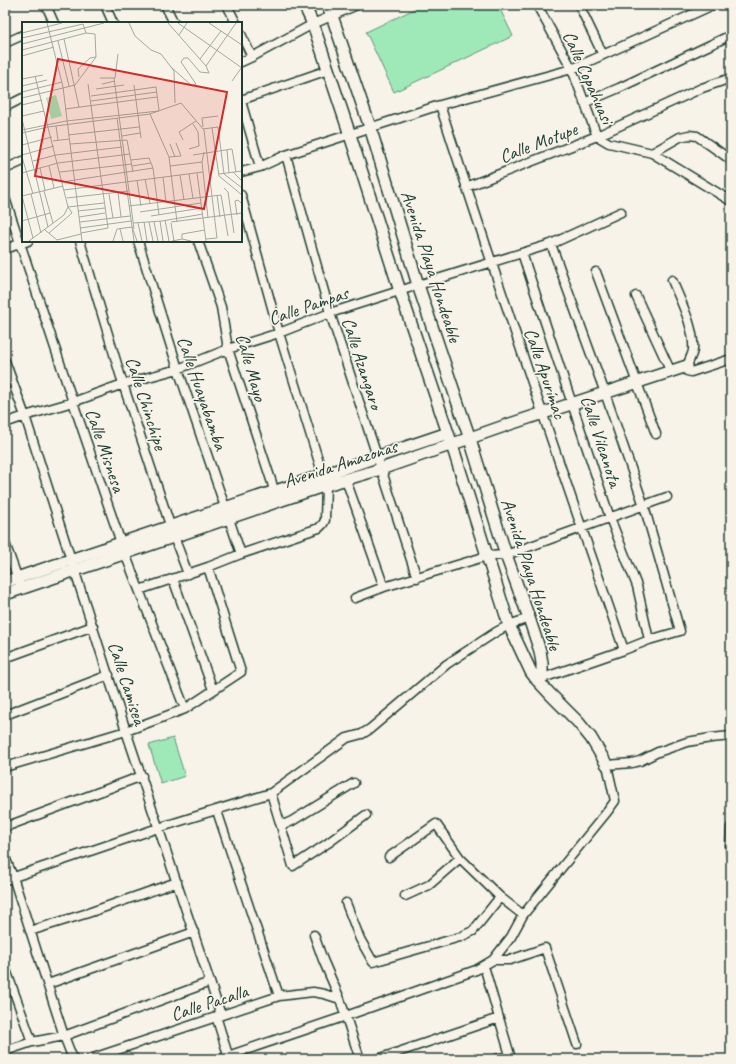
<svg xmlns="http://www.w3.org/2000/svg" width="736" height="1064" viewBox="0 0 736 1064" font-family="Caveat,sans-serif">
<rect width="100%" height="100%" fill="#f7f3e8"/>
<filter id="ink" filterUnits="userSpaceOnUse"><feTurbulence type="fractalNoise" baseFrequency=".025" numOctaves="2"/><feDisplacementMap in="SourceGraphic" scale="8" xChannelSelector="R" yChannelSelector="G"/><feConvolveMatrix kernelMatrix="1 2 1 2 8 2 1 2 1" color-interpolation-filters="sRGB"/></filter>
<g filter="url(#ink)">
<!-- green -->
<path fill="#9fe9b8" stroke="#5f9376" d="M423,5H498L513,36L394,92L366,32Z
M173,738L185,776L161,784L149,745Z"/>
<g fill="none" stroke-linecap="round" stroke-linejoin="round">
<!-- street casing -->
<g stroke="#1f3d34" stroke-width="11">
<path id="street" d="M46,5L54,23
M105,5L113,23
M165,5L174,23
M227,5L236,23
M537,5L572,69L597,136L609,143L652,153L731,201
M579,5L603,55
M5,6L7,5
M241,34L252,57
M5,43L23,35
M241,62L252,57L313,24L357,5
M241,100L328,70
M241,101L260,167
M584,103L619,88L731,35
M440,105C499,288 561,469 624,650
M5,107L23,98
M652,153L680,137L689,135L697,136L731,160
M286,155L330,313L417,578
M5,169L23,161
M241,172L260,167L286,155L440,105L572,69L713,5
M466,187L597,136L702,88L731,78
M5,198L73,402L121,543L185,709
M80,241L123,384L174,537L188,574
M138,241L178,369L241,554
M198,241L221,307L228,349L272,483L275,496
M5,249L28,241
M522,253L610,518L637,586L649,640
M596,272L656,434
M672,280C680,300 695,328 693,350C692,357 686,364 687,371L691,372L731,359
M636,296L671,372
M5,361L25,416L126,731L221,1015
M5,423L25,416L73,402L123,384L178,369L228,349L279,333L330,313L418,285L551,244L621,212
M346,480L384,587
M5,543L19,582
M173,579L213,690
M139,590L208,567L241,554L319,528L323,524L325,520L326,485L279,333L241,195
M355,598L384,587L487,556L506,555L667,497
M5,658L93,626
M537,680L624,650L649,640L680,631L644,506L605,393L551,244
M5,715L109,675
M5,767L126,731L185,709L241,672L208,567
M271,793L293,866L328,843L366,815
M217,811L279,996
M281,826L292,821L354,783
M5,827L142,776
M731,827L730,846L731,855
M5,857L13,877L64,1036L73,1059
M389,857L436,824L460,858L500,897L523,915
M5,880L158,828L271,793L347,738L362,734L370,729L447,664L496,632L509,625L529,618
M405,896L429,885L460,858
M346,903L360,939L373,962L460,937L473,931L500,897
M30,931L88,913L177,882
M314,935L323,960L340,999L360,1059
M493,960H510L545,948L577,1044
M484,966L499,1018L510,1055L496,1059
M5,967L32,1042
M48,984L194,932
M216,1016L228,1055
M5,1051L32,1042L64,1036L210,982
M90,1059L279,996L313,992L324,994L340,999
M219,1059L346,1016L476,970L493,960L511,937L523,915L607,812L615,801L607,765L632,763L640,761L658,752L687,742L711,738L731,736
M378,1059L499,1018"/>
</g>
<!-- secondary casing -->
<g stroke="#1f3d34" stroke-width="14">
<path id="secondary" d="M304,5L313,24L350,135L400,291L452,445L509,625L531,672L537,680L551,695L578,722L591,738L607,765
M327,5L332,16L370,127L418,285L470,439L506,555L529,618L540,651L542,663V672L537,680
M5,582L448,433
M5,594L326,485L381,469L510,424L687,366"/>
</g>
<!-- street -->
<use href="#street" stroke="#f7f3e8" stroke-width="8"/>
<!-- secondary -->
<use href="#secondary" stroke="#f7f3e8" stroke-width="11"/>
</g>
</g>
<g text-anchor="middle" stroke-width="3.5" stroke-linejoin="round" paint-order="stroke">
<!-- street labels -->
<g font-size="19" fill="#1f3d34" stroke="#f7f3e8">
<text transform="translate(589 77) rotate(66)" y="7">Calle Copahuasi</text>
<text transform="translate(538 142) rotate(-21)" y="7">Calle Motupe</text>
<text transform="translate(432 266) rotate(72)" y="7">Avenida Playa Hondeable</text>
<text transform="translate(308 305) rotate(-19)" y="7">Calle Pampas</text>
<text transform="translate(363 363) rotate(72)" y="7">Calle Azangaro</text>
<text transform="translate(252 367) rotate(74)" y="7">Calle Mayo</text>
<text transform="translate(546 373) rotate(71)" y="7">Calle Apurímac</text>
<text transform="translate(203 393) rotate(71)" y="7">Calle Huayabamba</text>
<text transform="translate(147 403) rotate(72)" y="7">Calle Chinchipe</text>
<text transform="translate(602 441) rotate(72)" y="7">Calle Vilcanota</text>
<text transform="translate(106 450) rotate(71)" y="7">Calle Misnesa</text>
<text transform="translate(340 463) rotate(-18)" y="7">Avenida Amazonas</text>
<text transform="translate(532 574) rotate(72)" y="7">Avenida Playa Hondeable</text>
<text transform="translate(128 683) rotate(72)" y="7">Calle Camisea</text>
<text transform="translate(209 1002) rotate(-18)" y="7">Calle Pacalla</text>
</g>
</g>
<!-- overview -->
<g transform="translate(22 22)">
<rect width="220" height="220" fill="#f7f3e8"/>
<path d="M34,73L40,94L29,97L24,76Z" fill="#9fe9b8"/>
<path fill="none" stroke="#a1aaa0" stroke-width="1" d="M25,1L41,65L60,219M107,1L113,14L129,28L139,32L152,49L153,81M146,1L184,44L187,51L178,50L166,36H162L159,40L174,62L170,64L149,45M156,1L220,46M187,1L220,23M0,11L40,1M157,13L165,1M0,16L61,2L64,11M42,17L57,85M36,19L47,64M0,22L82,1M0,28L64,11L73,12L74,35L53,63L0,76M0,34L32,25M178,37L199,9M184,44L214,1M57,55L56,47L68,36L74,35M78,56H93L96,32M92,56L112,207M0,57L21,53M210,59L220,45M80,62L93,59M112,63L119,116M0,64L25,58M74,67L102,63M0,70L40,60M69,74L134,65L137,88M69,79L135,70M0,83L20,78M43,87L135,75M128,92L147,135L155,200M0,94L22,89M95,96L112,219M0,97L26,205M34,104L36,118M181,105L180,96L196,94M190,106L197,154L220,173M181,107L196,105L202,152L220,166M0,108L44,99L137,89M0,111L26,105L128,92L159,81L182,108L195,216L184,217M46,113L117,105M100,114L118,111M161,118L157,110L174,99M31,119L47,117M48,122L105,118L111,150M148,122L153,135M0,123L30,115M167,127L177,124L176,110L171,102M205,128L207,151M182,130L180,140L186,196M0,133L32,124M171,133L210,127L214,150M0,135L11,172M147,135L159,134L154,121M109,138L127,136L131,146L137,193M11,139L34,133L100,125M27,144L32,166M110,144L129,141M148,144L180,140M18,146L23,168M38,150L110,142M211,150L220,159M0,151L36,141L108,132M175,151L184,219M167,152L171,176M197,152L220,149M158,153L162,178M141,155L144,180M123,157L128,182M115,158L119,184M40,160L131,146M202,166L206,170L212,211M42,168L181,150M22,169L31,201M96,170L99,195M9,172L19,211M87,172L91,196M195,173L198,195M0,174L11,216M0,174L41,164M45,176L106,169M107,184L199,173L206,214M46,185L82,181M56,189L83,186M118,190L179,181M215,193L213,179L216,178L220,182M129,194L180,186M57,195L83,191M143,198L147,219M0,199L28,191M138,199L141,219M58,200L108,194M122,200L125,219M127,200L131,219M132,200L136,219M149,200L220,191M111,201L140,199L181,192M116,201L120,219M149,201L152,219M58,206L109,199M98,207L101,219M23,208L35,218L59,212M27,211L50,191L46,185M59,211L86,206L66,62M160,217V212L183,208M7,219L42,193L46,185L13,54M91,219L95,207L110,205L115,219M150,219L160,217L169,219"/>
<path fill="#d62828" fill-opacity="0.15" stroke="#d62828" stroke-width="2" d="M36,37L205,70L182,187L13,154Z"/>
<rect width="220" height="220" fill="none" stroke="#1f3d34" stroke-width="2"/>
</g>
<!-- margin -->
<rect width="736" height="1064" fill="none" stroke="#f7f3e8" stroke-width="20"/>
<rect x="10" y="10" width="716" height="1044" fill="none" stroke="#1f3d34" stroke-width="1.5" filter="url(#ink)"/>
</svg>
